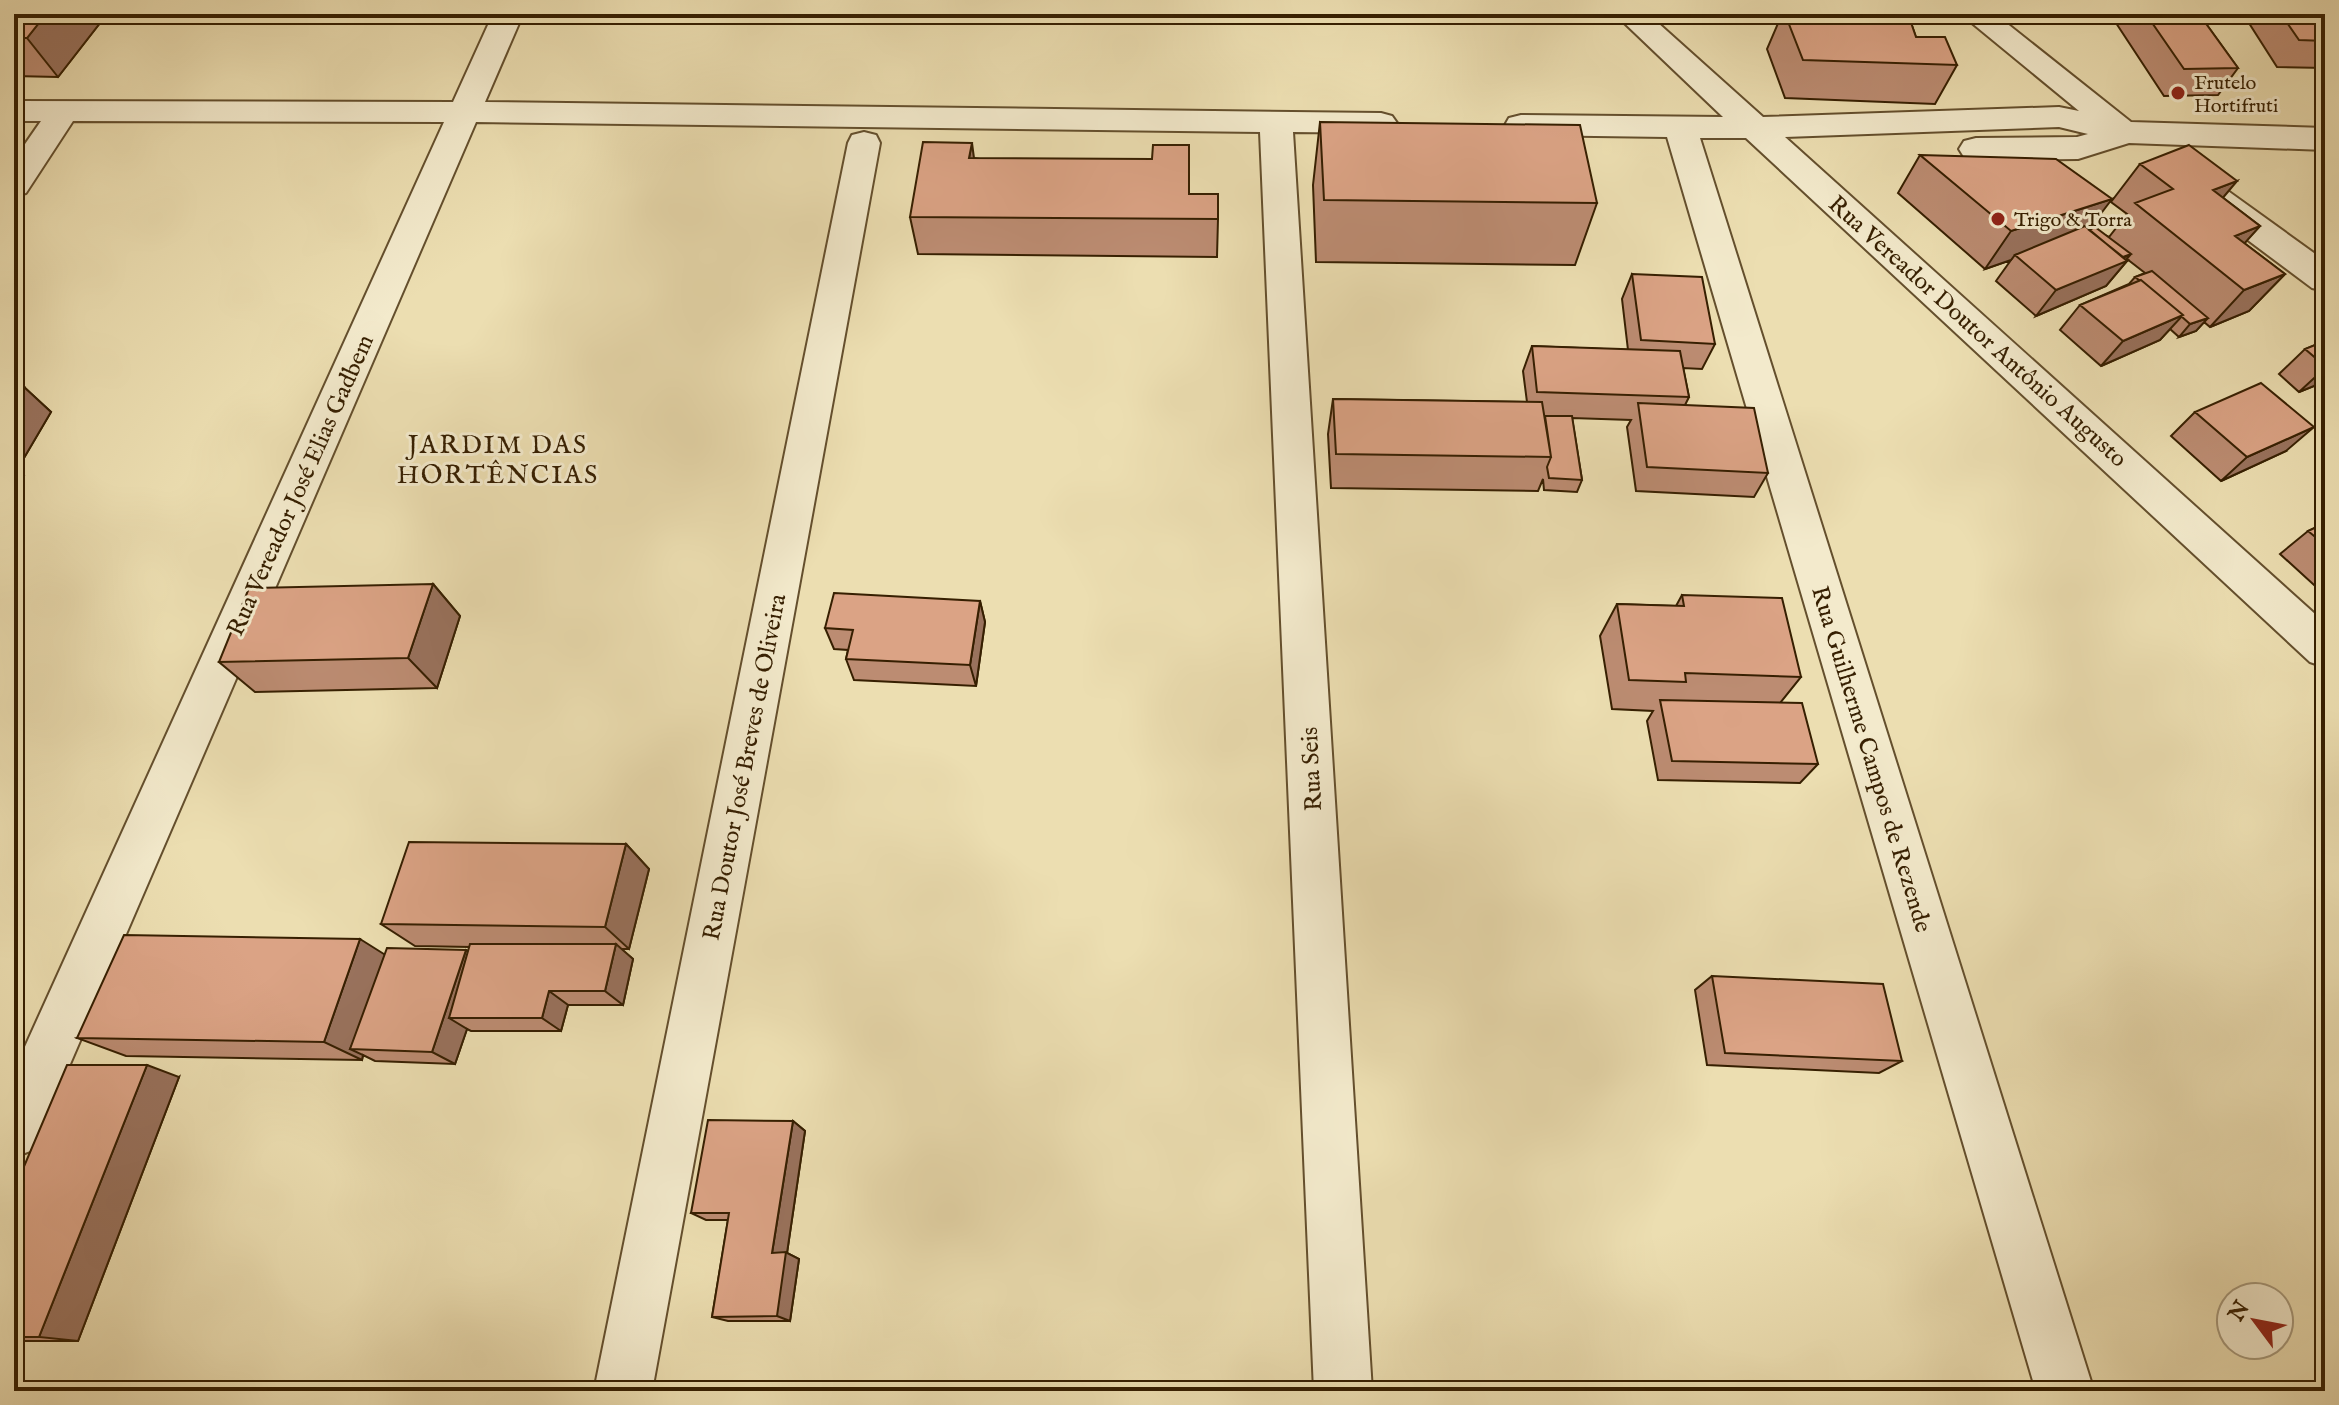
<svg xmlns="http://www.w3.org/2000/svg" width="2339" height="1405" viewBox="0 0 2339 1405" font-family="'IM FELL English',serif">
<rect width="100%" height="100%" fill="#ecdeb1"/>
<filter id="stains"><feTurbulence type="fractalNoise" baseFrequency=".0025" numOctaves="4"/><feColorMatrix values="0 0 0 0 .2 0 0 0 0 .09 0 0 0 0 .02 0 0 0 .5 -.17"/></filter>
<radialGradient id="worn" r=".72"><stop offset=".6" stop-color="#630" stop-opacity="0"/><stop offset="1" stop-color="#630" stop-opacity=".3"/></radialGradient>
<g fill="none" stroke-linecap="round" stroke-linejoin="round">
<!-- minor casing -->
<g stroke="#644f2d" stroke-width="4">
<path id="minor" d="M493,14H523L485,102L1381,113L1392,116L1397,123L1392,130L1381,133L1293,132L1372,1391H1314L1260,132L476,122L33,1150L14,1157V1071L444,122L73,121L26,193L14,196V160L41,121H14V101L453,102Z
M1615,14H1648L1763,117L2059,107L2079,111L1961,14H1995L2131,122L2325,128V150L2129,143L2078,159L1976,160L1964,157L1959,149L1964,141L1976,138L2077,137L2088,134L2059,127L1785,137L2325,623V667L2310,662L1746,138H1700L2094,1391H2036L1667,137L1521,135L1509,132L1505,125L1509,118L1521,115L1723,117Z
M864,132L876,135L880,143L652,1391H594L848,143L852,135Z
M2209,183L2221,186L2325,261V291L2312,288L2197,202L2192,194L2197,186Z"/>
</g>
<!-- minor -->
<use href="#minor" fill="#f3eacc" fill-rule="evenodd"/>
</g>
<!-- wall -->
<path fill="#bc8c72" stroke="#361f01" stroke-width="2" d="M14,14H107L58,77L14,76Z
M1782,14H1908L1916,37L1957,65L1935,104L1785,98L1767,49Z
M2121,14H2199L2238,68L2218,95L2164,96L2116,23Z
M2251,14H2325V68L2277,67L2247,20Z
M1320,122L1597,203L1575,265L1316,262L1313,185Z
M1920,155L2109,237L2127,214L2111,202L2140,164L2223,198L2260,226L2244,243L2285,274L2249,311L2210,327L2204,322L2196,331L2179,337L2170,329L2160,340L2101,366L2060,330L2080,305L2129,284L2135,277L2145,273L2127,259V261L2106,286L2036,316L1996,281L2011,260L1985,269L1898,193Z
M974,158L1189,194L1218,219L1217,257L918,254L910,217Z
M1632,274L1715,344L1702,369L1683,368L1689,397L1685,405L1768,473L1754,497L1636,491L1627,427L1631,420L1572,418L1582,480L1577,492L1544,490L1543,479L1538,491L1331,488L1328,434L1333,399L1527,402L1523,371L1532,346L1628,350L1622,299Z
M2325,341V395L2314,386L2299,392L2279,374L2305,349Z
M14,387H24L51,412L21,463H14Z
M2195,412L2286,451L2221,481L2171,436Z
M2325,523V595L2280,554L2308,531Z
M433,584L460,616L437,688L255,692L219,662Z
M1682,595L1801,677L1780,703L1818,764L1800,783L1658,780L1647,721L1653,711L1612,709L1600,636L1617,604L1676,606Z
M980,601L985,622L976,686L854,680L846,659L848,650L834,649L825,628Z
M626,844L649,869L629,949H621L633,959L623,1005H568L561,1031H471L467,1029L455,1064L375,1061L363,1055L362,1060L126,1056L77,1038L384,954L466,950L468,952L470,947L415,946L381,924Z
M2325,855V876L2317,860Z
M1712,976L1902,1061L1879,1073L1707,1065L1695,990Z
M179,1077L78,1341H14V1190Z
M793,1121L805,1131L787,1253L799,1259L790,1321H728L712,1317L728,1220H706L691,1213Z"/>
<!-- shaded-wall -->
<path fill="#99725d" stroke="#361f01" stroke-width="2" d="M46,14H107L58,77L27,38Z
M972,143L977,181L969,158Z
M2237,181L2205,219L2213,190Z
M2112,199L2084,236L2015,255L2011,260L1985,269L2011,231Z
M2260,226L2226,264L2235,236Z
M2131,254L2124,262L2127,261L2106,286L2036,316L2056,290Z
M2285,274L2249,311L2210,327L2244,290Z
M2183,315L2160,340L2101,366L2123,341Z
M2208,318L2196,331L2179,337L2190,324Z
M2325,368V375L2314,386L2299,392Z
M24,387L51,412L21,463L14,457V404Z
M2314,427L2286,451L2221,481L2247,457Z
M14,467L24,476L14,491Z
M433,584L460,616L437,688L408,658Z
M980,601L985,622L976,686L970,665Z
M626,844L649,869L629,949L605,927Z
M360,939L395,961L350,1049L363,1055L362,1060L324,1042Z
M616,944L633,959L623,1005L605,991Z
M466,950L487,965L449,1018L467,1029L455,1064L432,1052Z
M549,991L568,1005L561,1031L542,1018Z
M147,1065L179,1077L78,1341L39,1337Z
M793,1121L805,1131L787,1253L799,1259L790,1321L777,1316L772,1253Z"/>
<!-- building -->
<path fill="#dba385" stroke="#361f01" stroke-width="2" d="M14,14H46L27,38H14Z
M1785,14H1908L1916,37H1945L1957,65L1803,60Z
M2146,14H2199L2238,68L2184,69Z
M2281,14H2325V41L2299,40Z
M1320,122L1580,125L1597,203L1324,200Z
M923,142L972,143L969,158L1152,159L1153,145H1189V194H1218V219L910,217Z
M2189,145L2237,181L2213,190L2260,226L2235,236L2285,274L2244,290L2135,203L2173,189L2140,164Z
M1920,155L2056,159L2112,199L2011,231Z
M2085,226L2127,261L2056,290L2015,255Z
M2095,227L2131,254L2123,257L2089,230Z
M2152,271L2208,318L2190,324L2181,316L2183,315L2141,280H2139L2135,277Z
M1632,274L1702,277L1715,344L1641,340Z
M2141,280L2183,315L2123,341L2080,305Z
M2325,341V366L2305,349Z
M1532,346L1680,351L1689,397L1537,392Z
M2261,383L2314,427L2247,457L2195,412Z
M14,387H24L14,404Z
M1333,399L1542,402L1551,457L1336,454Z
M1638,403L1754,408L1768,473L1647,467Z
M1545,416H1572L1582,480L1549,478L1547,467L1551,457Z
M2325,523V545L2308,531Z
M433,584L408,658L219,662L249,588Z
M834,593L980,601L970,665L846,659L853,630L825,628Z
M1682,595L1782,598L1801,677L1685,673L1686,682L1629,680L1617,604L1684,606Z
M1660,700L1802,703L1818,764L1672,761Z
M409,842L626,844L605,927L381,924Z
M124,935L360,939L324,1042L77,1038Z
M470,944H616L605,991H549L542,1018H449Z
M387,948L466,950L432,1052L350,1049Z
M1712,976L1883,984L1902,1061L1725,1053Z
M67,1065H147L39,1337H14V1190Z
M708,1120L793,1121L772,1253L786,1252L777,1316L712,1317L729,1213H691Z"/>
<!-- markers -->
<g fill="#8f2418" stroke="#f3eacc" stroke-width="3">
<circle cx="2178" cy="93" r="8"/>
<circle cx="1998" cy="219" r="8"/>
</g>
<g text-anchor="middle" stroke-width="6" stroke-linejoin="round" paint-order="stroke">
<!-- far-poi labels -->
<g font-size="20" fill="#361f01" stroke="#f3eacc" text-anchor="start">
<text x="2194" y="89">Frutelo<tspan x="2194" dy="23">Hortifruti</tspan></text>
<text x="2014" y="226">Trigo &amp; Torra</text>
</g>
<!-- street labels -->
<g font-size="24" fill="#361f01" stroke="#f3eacc">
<text transform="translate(1978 331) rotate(42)" y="8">Rua Vereador Doutor Antônio Augusto</text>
<text transform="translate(300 485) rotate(-66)" y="8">Rua Vereador José Elias Gadbem</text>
<text transform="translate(1872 759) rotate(73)" y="8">Rua Guilherme Campos de Rezende</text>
<text transform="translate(744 767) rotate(-79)" y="8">Rua Doutor José Breves de Oliveira</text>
<text transform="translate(1311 769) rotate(-93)" y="8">Rua Seis</text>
</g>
<!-- neighbourhood labels -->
<g font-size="26" letter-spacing="2" fill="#361f01" stroke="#f3eacc">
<text x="498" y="453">JARDIM DAS<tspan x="498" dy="30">HORTÊNCIAS</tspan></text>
</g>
</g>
<!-- margin -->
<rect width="2339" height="1405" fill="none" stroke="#ecdeb1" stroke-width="48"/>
<rect x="16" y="16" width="2307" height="1373" fill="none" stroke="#361f01" stroke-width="4"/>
<rect x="24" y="24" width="2291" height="1357" fill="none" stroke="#361f01" stroke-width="2"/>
<!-- north arrow -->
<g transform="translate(2255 1321) rotate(302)"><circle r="38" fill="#f3eacc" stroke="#a7997b" stroke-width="2"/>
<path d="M0-6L14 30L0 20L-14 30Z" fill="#8f2418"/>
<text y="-12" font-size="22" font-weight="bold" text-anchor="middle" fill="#361f01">N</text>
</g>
<rect width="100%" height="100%" filter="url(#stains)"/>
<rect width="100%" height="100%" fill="url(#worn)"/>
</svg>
